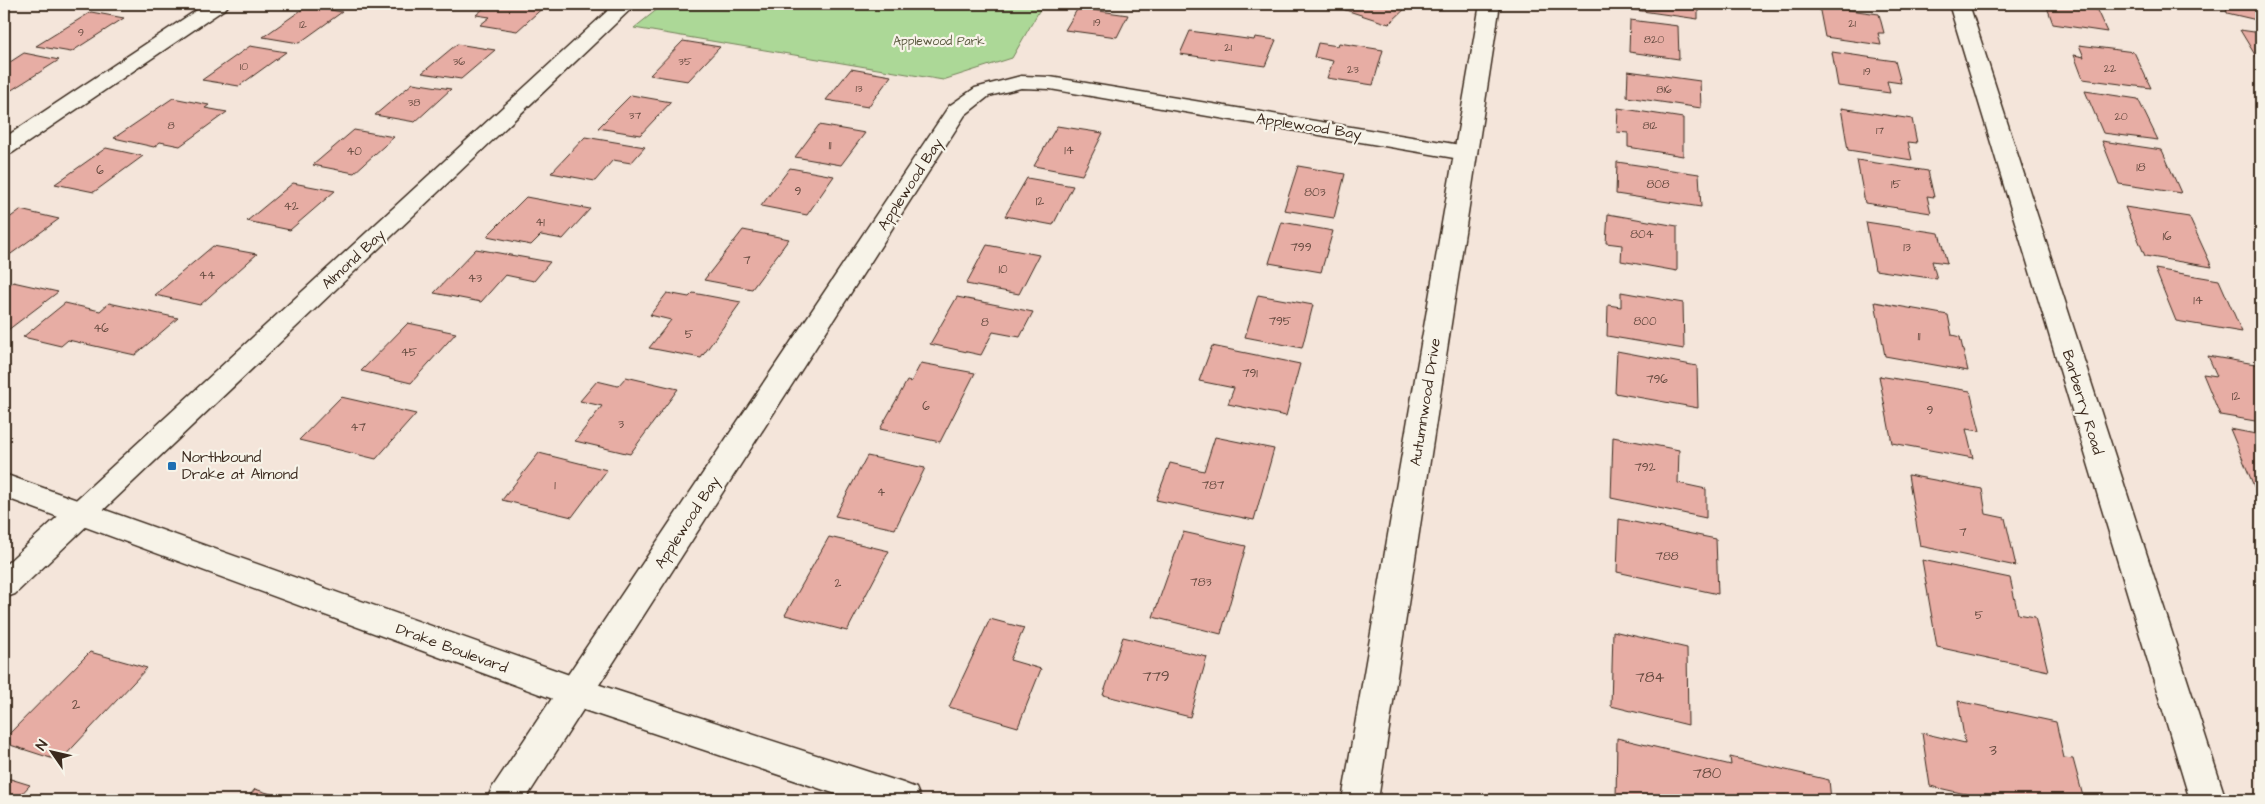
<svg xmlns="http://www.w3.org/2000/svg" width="2265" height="804" viewBox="0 0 2265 804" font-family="'Architects Daughter',sans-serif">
<rect width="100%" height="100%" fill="#f4e5da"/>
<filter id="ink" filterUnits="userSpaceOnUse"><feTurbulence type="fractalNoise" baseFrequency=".02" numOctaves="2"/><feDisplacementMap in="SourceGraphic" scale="10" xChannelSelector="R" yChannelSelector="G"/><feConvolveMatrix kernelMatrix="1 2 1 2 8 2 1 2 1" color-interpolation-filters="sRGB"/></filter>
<g filter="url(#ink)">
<!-- green -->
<path fill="#acd897" stroke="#74815a" d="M664,4H1043L1012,58L943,80L634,28Z"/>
<!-- building -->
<path fill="#e7ada4" stroke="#3b2a1e" d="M489,4H547L517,31L480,25L490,17L476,15Z
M1335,4H1410L1389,24L1333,6Z
M1628,4H1698V19L1628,9Z
M2046,4H2094L2107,32L2053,24Z
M2226,4H2261V21L2227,13Z
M307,6L342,12L299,43L263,37Z
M1819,6L1879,14L1884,33H1878L1881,45L1825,37Z
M1078,8L1128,15L1117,37L1065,30Z
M91,12L124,18L71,52L36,46Z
M1630,20L1678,26L1679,59L1629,52Z
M2240,30L2261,33V63H2260Z
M1190,31L1254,40L1255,37L1276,40L1265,66L1180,54Z
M683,41L720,47L688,81L650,75Z
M1318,43L1338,46L1339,43L1383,50L1373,85L1327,78L1333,61L1314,57Z
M457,44L495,50L461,79L422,73Z
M2079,45L2134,52L2151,88L2083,79L2074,55L2084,57Z
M250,46L286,52L239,86L202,80Z
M1832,52L1895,61L1901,83L1887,81L1890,93L1838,86Z
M24,53L59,60L10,91L4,89V66Z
M851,69L891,76L868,107L826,100Z
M1628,71L1700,81L1701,108L1627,97Z
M413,83L451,89L415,122L375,115Z
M2085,91L2138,99L2158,140L2103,133Z
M631,95L671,102L640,135L598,128Z
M173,98L209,105L205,108L227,112L180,146L160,142L154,147L114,138Z
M1618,108L1683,118V156L1628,147V133L1617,132Z
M1841,108L1912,119L1917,143L1908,142L1912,160L1848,150Z
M819,125L865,133L841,165L795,157Z
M1057,126L1103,133L1082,175L1034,166Z
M354,130L394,137L354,173L313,165Z
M585,137L645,147L631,163L613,160L595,181L551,173Z
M2102,141L2162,150L2181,193L2119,184Z
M106,148L143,156L94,192L55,184Z
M1857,160L1928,171L1934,197L1927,196L1931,213L1865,203Z
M1617,162L1699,174L1701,207L1616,194Z
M1298,166L1345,174L1334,218L1284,210Z
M790,168L834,176L807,215L761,206Z
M1027,178L1073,186L1053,225L1005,216Z
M293,183L335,191L290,230L247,221Z
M526,197L590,209L563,239L541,235L531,245L487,236Z
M2125,207L2189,217L2212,267L2145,256Z
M20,210L59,219L4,259V222Z
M1608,214L1677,226V271L1621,261L1622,245L1606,243Z
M1282,222L1333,231L1321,272L1269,263Z
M1866,222L1939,233L1947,263L1932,261L1937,279L1875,270Z
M743,230L789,239L752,289L704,280Z
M987,245L1039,255L1019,294L966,284Z
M213,246L257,254L200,305L155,295Z
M476,249L550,262L534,281L505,275L481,302L434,293Z
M2155,269L2219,280L2242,332L2176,321Z
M13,282L58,292L4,333V285L8,286Z
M1621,292L1683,303L1684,349L1607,336L1608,305L1621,307Z
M667,293L689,297L693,293L741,302L701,358L649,348L671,320L650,315Z
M1258,295L1313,305L1302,348L1245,337Z
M957,297L1033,312L1020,337L993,332L981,355L930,344Z
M1875,302L1948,315L1952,335L1960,337L1968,371L1885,356Z
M65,303L100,311L109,303L178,318L135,355L68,340L61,346L23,337Z
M408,323L456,333L411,383L361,371Z
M1212,346L1300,364L1286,416L1228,404L1234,388L1199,381Z
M1617,351L1697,366L1698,408L1615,393Z
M2208,356L2261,365V422L2220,415L2203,374L2217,376Z
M921,363L975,373L940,442L880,429L907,381L911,382Z
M1879,376L1970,391L1980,431L1966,429L1973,458L1892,443Z
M626,377L678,389L630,454L575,441L602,406L580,401L597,381L618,386Z
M341,397L416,414L376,459L299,440Z
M2230,429L2261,435V503Z
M1215,437L1274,449L1254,520L1156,500L1170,463L1204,471Z
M1613,437L1679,450L1678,483L1706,489V518L1611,498Z
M539,453L607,470L572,517L502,500Z
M867,456L925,468L895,529L835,516Z
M1908,475L1982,489L1986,514L2005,518L2016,566L1920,546Z
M1619,519L1716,539L1718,594L1617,572Z
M1183,532L1246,546L1221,634L1153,617Z
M829,537L889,551L847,631L785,615Z
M1922,560L2010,578L2018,614L2035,617L2048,671L1937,647Z
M990,619L1024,628L1010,660L1041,669L1018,727L949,707Z
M1613,631L1687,648L1688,725L1611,706Z
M1123,637L1207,657L1190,717L1103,695Z
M90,652L147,668L60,761L4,743V739Z
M1958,701L2056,722L2064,758L2073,759L2084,800H1992L1930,786L1922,733L1965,743Z
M1617,738L1731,765L1730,757L1829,780L1831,800H1616Z
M4,777L30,785L16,800H4Z
M255,789L290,800H246Z"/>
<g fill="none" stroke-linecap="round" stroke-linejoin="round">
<!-- street casing -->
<g stroke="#3b2a1e" stroke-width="3">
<path id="street" d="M206,4H229L226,8L12,153L4,155V138Z
M615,4H636L15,594L4,598V566Z
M1949,4H1969L2226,800H2190Z
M1021,76L1050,77L1466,146L1474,148L1477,153L1474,158L1466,160L1050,89L1021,88L989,96L965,115L525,800H487L492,788L949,106L975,88Z"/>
</g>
<!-- secondary casing -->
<g stroke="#3b2a1e" stroke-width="3">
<path id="secondary" d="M1480,4H1500L1378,800H1342Z
M4,474L575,677L903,783L916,788L921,800H854L575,707L4,497Z"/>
</g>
<!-- street -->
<use href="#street" fill="#f7f3e8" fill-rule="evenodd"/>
<!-- secondary -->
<use href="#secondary" fill="#f7f3e8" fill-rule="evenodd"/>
</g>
</g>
<!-- markers -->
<rect fill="#1f6fb2" stroke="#f7f3e8" stroke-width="2" x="167" y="461" width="10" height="10" rx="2.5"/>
<g text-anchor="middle" stroke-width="4.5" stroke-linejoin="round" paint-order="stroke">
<!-- far-number labels -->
<g font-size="11" fill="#664b40">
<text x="1097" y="26">19</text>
<text x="1852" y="27">21</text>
<text x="303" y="28">12</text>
<text x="81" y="36">9</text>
<text x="1654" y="43">820</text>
<text x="1228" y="51">21</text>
<text x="459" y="65">36</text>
<text x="685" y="65">35</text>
<text x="244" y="70">10</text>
<text x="2110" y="72">22</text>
<text x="1353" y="73">23</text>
<text x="1867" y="75">19</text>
<text x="859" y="92">13</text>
<text x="1664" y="93">816</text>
<text x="414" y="106">38</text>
<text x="635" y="119">37</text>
<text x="2121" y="120">20</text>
<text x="171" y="129">8</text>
<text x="1650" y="129">812</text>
<text x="1880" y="134">17</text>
</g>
<!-- far-park labels -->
<g font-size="12" fill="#57563c" stroke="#f7f3e8">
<text x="939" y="45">Applewood Park</text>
</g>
<!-- number labels -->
<g font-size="12" fill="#664b40">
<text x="830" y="149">11</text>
<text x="1069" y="154">14</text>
<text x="354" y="155">40</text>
<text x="2141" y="171">18</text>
<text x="100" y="174">6</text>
<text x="1658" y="188">808</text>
<text x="1896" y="188">15</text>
<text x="798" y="195">9</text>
<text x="1315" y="196">803</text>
<text x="1040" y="205">12</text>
<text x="291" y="210">42</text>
<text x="540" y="226">41</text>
<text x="1642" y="238">804</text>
<text x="2167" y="240">16</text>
<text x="1301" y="251">799</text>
<text x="1907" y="251">13</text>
<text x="747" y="264">7</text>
<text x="1003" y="273">10</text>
<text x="207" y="279">44</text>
<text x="475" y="282">43</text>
<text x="2198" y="304">14</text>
<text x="1280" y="325">795</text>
<text x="1645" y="325">800</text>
<text x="985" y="326">8</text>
<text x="101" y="332">46</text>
<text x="689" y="338">5</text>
<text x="1919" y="340">11</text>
<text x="409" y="356">45</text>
<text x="1250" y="377">791</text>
<text x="1657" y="383">796</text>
<text x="2236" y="400">12</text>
<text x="926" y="410">6</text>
<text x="1930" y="414">9</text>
<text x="621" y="428">3</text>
<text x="358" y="431">47</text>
<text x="1645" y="471">792</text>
<text x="555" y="489">1</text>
<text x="1213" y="489">787</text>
<text x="881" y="496">4</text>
<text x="1963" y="536">7</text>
<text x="1667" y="560">788</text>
<text x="1201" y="586">783</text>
<text x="838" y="587">2</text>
<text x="1979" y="619">5</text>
</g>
<!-- street labels -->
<g font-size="15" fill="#3b2a1e" stroke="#f7f3e8">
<text transform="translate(1309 126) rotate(9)" y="5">Applewood Bay</text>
<text transform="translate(910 184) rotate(-57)" y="5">Applewood Bay</text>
<text transform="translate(353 259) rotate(-43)" y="5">Almond Bay</text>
<text transform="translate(1425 402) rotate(-81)" y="5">Autumnwood Drive</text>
<text transform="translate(2083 402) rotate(73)" y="5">Barberry Road</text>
<text transform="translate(687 522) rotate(-57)" y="5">Applewood Bay</text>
<text transform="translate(452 648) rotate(20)" y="5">Drake Boulevard</text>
</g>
<!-- poi labels -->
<g font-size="15" fill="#3b2a1e" stroke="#f7f3e8" text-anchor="start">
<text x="182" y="462">Northbound<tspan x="182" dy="17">Drake at Almond</tspan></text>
</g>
<!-- near-number labels -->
<g font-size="15" fill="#664b40">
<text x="1156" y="681">779</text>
<text x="1650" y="682">784</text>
<text x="76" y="709">2</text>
<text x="1993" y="755">3</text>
<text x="1707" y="778">780</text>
</g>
</g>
<!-- margin -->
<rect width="2265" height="804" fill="none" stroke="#f7f3e8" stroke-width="20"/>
<rect x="10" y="10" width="2245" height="784" fill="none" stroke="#3b2a1e" stroke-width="2" filter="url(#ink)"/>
<!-- north arrow -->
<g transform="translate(52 752) rotate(304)" stroke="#f7f3e8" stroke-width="4" paint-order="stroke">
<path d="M0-4L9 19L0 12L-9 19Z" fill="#3b2a1e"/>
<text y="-8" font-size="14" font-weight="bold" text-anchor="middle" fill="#3b2a1e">N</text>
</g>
</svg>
